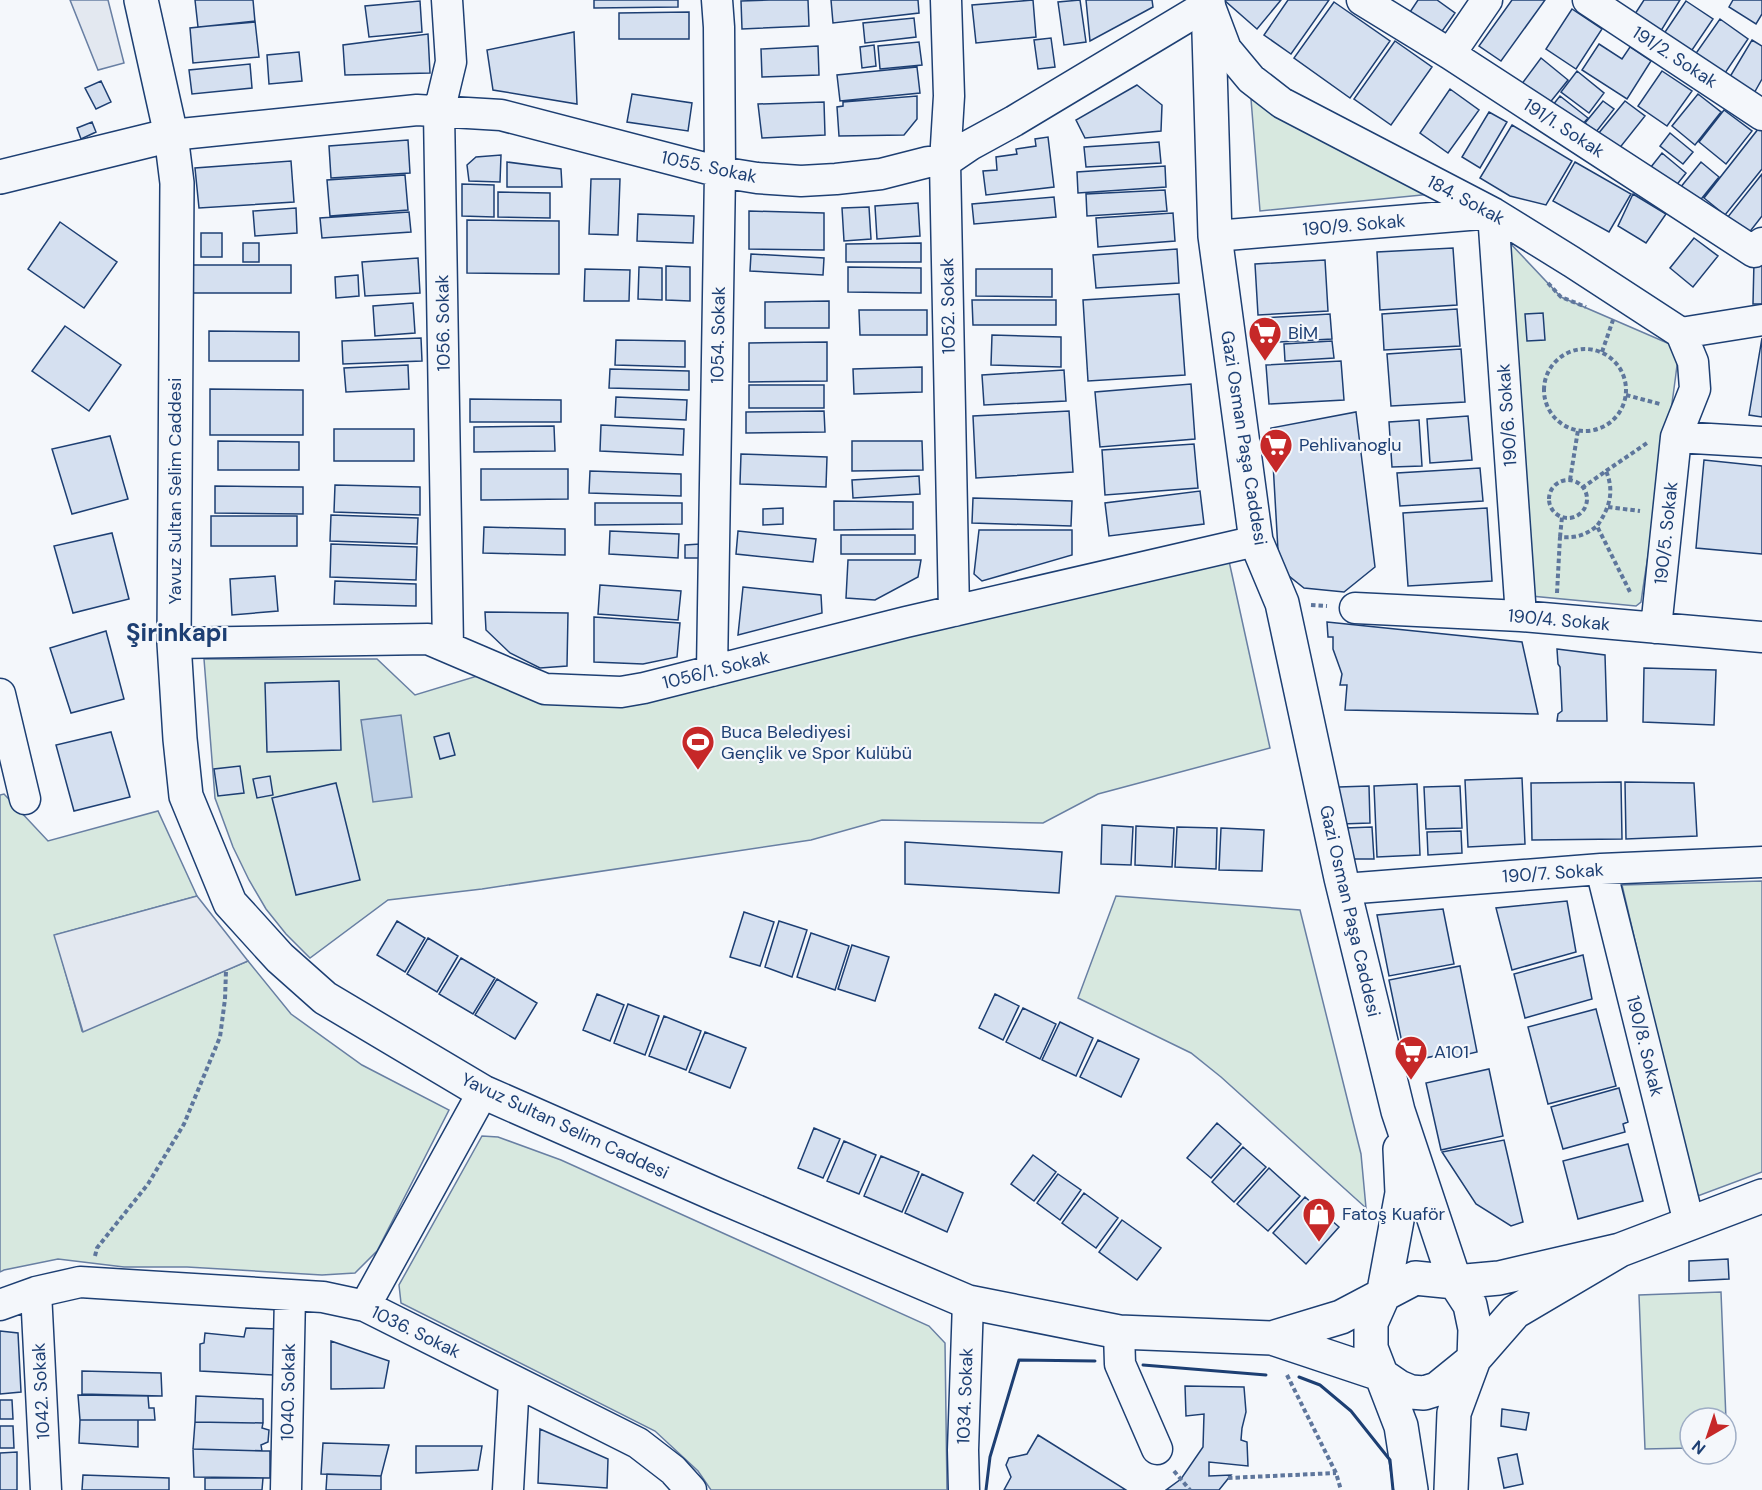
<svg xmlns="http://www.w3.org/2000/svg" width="1762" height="1490" viewBox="0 0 1762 1490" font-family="'DM Sans',sans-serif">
<rect width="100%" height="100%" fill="#f4f7fb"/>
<!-- green -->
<path fill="#d7e8df" stroke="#687fa3" stroke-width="1.5" d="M1251,99L1432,194L1260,211Z
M1510,243L1561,297L1679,348C1670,433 1653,517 1641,602L1636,606L1531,596Z
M1229,561L1270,748L1098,794L1043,823L882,820L811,840L482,889L388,900L310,958L286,934L266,909L249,880L233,847L215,798L204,659H377L415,695L487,673L534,695L1068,597Z
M4,794L48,841L158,811L197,896L55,935L82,1031L248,961L291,1014L362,1065L449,1110L377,1251L355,1273L322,1275L187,1267H124L58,1259L4,1270L0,1272V795Z
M1762,881V1172L1695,1197L1622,885Z
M1116,896L1300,910L1361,1154L1366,1208L1221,1077L1191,1053L1078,998Z
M482,1136L498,1137L561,1160L929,1326L945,1343L947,1490H711L698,1471L655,1431L401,1303L399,1285Z
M1721,1292L1727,1446H1726V1418H1690V1448L1645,1449L1639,1295Z"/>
<!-- parking -->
<path fill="#e3e8f0" stroke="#687fa3" stroke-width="1.5" d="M70,0H108L124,63L98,70Z
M197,896L248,961L83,1032L54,935Z"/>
<!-- water -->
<path fill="#bed0e5" stroke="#687fa3" stroke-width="1.5" d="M401,715L412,797L373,802L361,720Z"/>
<!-- building -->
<path fill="#d5e0f0" stroke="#1d3f73" stroke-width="1.5" d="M195,0H253L255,22L198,27Z
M594,0H678V7L594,8Z
M769,0H808L809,26L742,29L741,1Z
M831,0H918L919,13L833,23Z
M1033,0L1036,37L976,43L972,5Z
M1080,0L1086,42L1064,45L1058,2Z
M1086,0H1152L1153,7L1090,41Z
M1224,0H1281L1257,29Z
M1288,0H1329L1291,54L1264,35Z
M1418,0H1437L1455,13L1440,34L1410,12Z
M1512,0H1545L1501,61L1479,46Z
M1644,0H1680L1659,34L1633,17Z
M1733,0H1762V14L1756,24L1729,7Z
M420,1L422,32L369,37L365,6Z
M1686,1L1713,19L1688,56L1661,38Z
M1334,2L1390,41L1350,98L1294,58Z
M1572,9L1602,29L1576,69L1546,49Z
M689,12V39H619V13Z
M914,18L916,37L865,43L863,23Z
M1720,19L1748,39L1721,79L1692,59Z
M255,21L259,57L193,63L190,28Z
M574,32L577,104L493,90L487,50Z
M428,34L430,73L345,75L343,45Z
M1051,38L1055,67L1038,69L1034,40Z
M1752,40L1762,46V79L1753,95L1728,80Z
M1395,41L1432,67L1391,125L1354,99Z
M919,42L922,65L880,69L878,46Z
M1599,44L1622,59L1630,47L1651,61L1627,99L1582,70Z
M874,45L876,66L862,68L860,47Z
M818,46L819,75L762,77L761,49Z
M299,52L302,81L269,84L267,55Z
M1541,58L1568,80L1544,110L1518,89Z
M250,64L252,88L192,94L189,70Z
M917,67L920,93L840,101L837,75Z
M1577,71L1604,93L1589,113L1561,92Z
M1662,71L1692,91L1667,126L1638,106Z
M101,81L111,102L96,109L85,88Z
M1137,85L1162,105L1161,131L1085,138L1076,120Z
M1450,89L1479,110L1448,153L1420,133Z
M632,94L692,103L688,131L627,122Z
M1698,94L1721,112L1695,145L1672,126Z
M917,96V119L904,135L839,136L837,107L843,106V102Z
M1560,96L1588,118L1576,132L1549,110Z
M1603,101L1614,109L1596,132L1585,123Z
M1625,101L1645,116L1618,150L1598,134Z
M824,102L825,135L762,138L758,104Z
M1724,110L1752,131L1726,164L1699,142Z
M1489,112L1507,122L1480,168L1462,157Z
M92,122L96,132L81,139L77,128Z
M1512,125L1572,161L1546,205L1510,196L1480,178Z
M1759,128L1762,131V169L1725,215L1704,198Z
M1670,133L1693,152L1683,164L1660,146Z
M1048,137L1054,187L986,195L983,171L997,170L996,157L1017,154L1016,149L1036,146L1035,139Z
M408,140L410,173L331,178L329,146Z
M1159,142L1161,163L1086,167L1084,147Z
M1662,153L1686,173L1675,187L1651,167Z
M501,155L500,182L469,181L467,165L476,157Z
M291,161L294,202L199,208L195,168Z
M507,162L561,169L562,187H507Z
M1575,162L1631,194L1609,232L1553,201Z
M1701,162L1719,177L1698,203L1680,188Z
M1165,166L1166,187L1078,193L1077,172Z
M1762,174V216L1748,234L1727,218Z
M405,175L408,210L330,216L327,180Z
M591,179H620L618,235L589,234Z
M462,184L494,185V217L462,216Z
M1165,190L1167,211L1087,216L1086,194Z
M498,192L550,193V218L498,217Z
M1633,194L1666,214L1646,243L1618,226Z
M1054,197L1056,217L974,224L972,204Z
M918,203L920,236L877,239L875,206Z
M869,207L871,239L844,241L842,208Z
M296,208L297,233L255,236L253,211Z
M749,211L824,213V250L749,249Z
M409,212L411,232L322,238L320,218Z
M1173,213L1175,241L1098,247L1096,218Z
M638,214L694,216L693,243L637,241Z
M467,220L559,221V274L467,273Z
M60,222L117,262L84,308L28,269Z
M201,233H222V257H201Z
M1694,238L1718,256L1693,287L1670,268Z
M243,243H259V262H243Z
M921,243V262H846V244Z
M1453,248L1457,305L1380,310L1377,252Z
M1177,249L1179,283L1096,288L1093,255Z
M751,254L824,258L823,275L750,271Z
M418,258L420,293L365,296L362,262Z
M1325,260L1328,311L1258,315L1255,264Z
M1754,261H1762V304H1753Z
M193,265H291V293H193Z
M666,266L690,267V301L666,300Z
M639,267L662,268V300L638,299Z
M848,267L921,268V293L848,292Z
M585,269L630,270L629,301H584Z
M976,269H1052V297L976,296Z
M358,275L359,296L336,298L335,277Z
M1179,294L1185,375L1088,381L1083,300Z
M972,300H1056V325H973Z
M829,301V328H765V302Z
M413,303L415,333L375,336L373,306Z
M1457,309L1460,346L1384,350L1382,314Z
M859,310H927V335H860Z
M1543,313L1545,340L1527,341L1525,314Z
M1330,314L1332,339L1262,343L1261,318Z
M65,326L121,365L89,411L32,371Z
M209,331L299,332V361H209Z
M992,335L1061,337V367L991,365Z
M421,338L422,361L343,364L342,341Z
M1762,338V417L1749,415Z
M616,340L685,341V367L615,365Z
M1332,341L1334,358L1285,361L1284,344Z
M827,342V381L749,382V343Z
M1461,349L1465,402L1391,406L1387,354Z
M1341,361L1344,400L1269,404L1266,365Z
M408,365L409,389L346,392L344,368Z
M922,367V392L854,394L853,369Z
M610,369L689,371V390L609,388Z
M1064,370L1066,401L984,405L982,375Z
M1191,384L1195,439L1100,447L1095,392Z
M749,385H824V408H749Z
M210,389L303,390V435H210Z
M616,397L687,400L686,420L615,417Z
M470,399L561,400V422H470Z
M824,411L825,432L746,433V412Z
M1069,411L1073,472L976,478L973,416Z
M1356,412L1375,567L1344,592L1304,588L1279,568L1271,428Z
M1468,416L1472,460L1430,463L1427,419Z
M1419,420L1422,466L1392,467L1389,422Z
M601,425L684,429L683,455L600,451Z
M554,426L555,451L474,452V427Z
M334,429H414V461H334Z
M110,436L128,499L72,514L52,449Z
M218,441L299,442V470H218Z
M852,441H922L923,470L852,471Z
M1194,444L1198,488L1105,495L1102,450Z
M741,454L827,457L826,487L740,484Z
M1704,460L1762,466V554L1696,548Z
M1480,468L1483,501L1400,506L1397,473Z
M481,469H568V499L481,500Z
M590,471L681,474V496L589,493Z
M919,476L920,494L853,498L852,480Z
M335,485L420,487V515L334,512Z
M215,486L303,487V514L215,513Z
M1200,491L1204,524L1109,536L1105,503Z
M973,498L1072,501L1071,526L972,523Z
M834,501L913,502V529L834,530Z
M595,503H682V524L595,525Z
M783,508V524L763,525V509Z
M1487,508L1492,581L1408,586L1403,513Z
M331,515L418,518L417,544L330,541Z
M211,516H297V546H211Z
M484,527L565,529V555L483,553Z
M979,530H1072V555L982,581L974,574Z
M610,531L679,534L678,558L609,554Z
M738,531L816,539L813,562L736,554Z
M112,533L129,599L73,613L54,546Z
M841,535H915V554H841Z
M331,544L417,547L416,580L330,577Z
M700,544V558H685V545Z
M848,560H921L918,577L875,600L846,598Z
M275,576L278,611L232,615L230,579Z
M335,581L416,584V606L334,604Z
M600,585L681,591L678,620L598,614Z
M743,587L821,595L822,613L738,635Z
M485,612L568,613L567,666L540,668L510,653L486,630Z
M594,617L680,623L677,657L643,664L594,662Z
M1327,622L1522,642L1538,714L1345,710L1347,685H1340L1342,674L1333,649V637H1328Z
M106,631L124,699L71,713L50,648Z
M1557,649L1605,655L1607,721H1557L1558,714L1562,711L1560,667L1558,664Z
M1644,668L1716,670L1714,725L1643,722Z
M339,681L341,750L267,752L265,683Z
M111,732L130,797L74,811L56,745Z
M449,733L455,755L440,759L434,737Z
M240,766L244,793L218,796L214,769Z
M270,776L273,795L257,798L253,779Z
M1522,778L1525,844L1468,847L1465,780Z
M1621,782L1622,839L1532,840L1531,783Z
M1625,782L1694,783L1697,836L1626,839Z
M336,783L360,880L296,895L272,798Z
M1417,784L1420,855L1377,857L1374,786Z
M1369,786L1370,823L1341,824L1339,787Z
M1460,786L1462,828L1426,829L1424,787Z
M1102,825L1133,827L1131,865L1101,864Z
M1136,826L1174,828L1172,867L1135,865Z
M1177,827L1217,828L1216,869L1175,867Z
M1372,827L1374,859H1347L1345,828Z
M1221,828L1264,830L1262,871L1219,870Z
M1461,831L1462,853L1428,855L1427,832Z
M905,842L1062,852L1059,893L905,884Z
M1567,901L1576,952L1512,970L1496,908Z
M1443,909L1454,964L1389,976L1377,915Z
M744,912L774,922L760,966L730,957Z
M397,921L425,938L405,972L377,955Z
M779,921L807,930L792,977L765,967Z
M811,933L849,946L835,990L797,977Z
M428,938L458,956L437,992L407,974Z
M852,945L889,957L875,1001L838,989Z
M1583,955L1592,999L1525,1018L1514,974Z
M461,958L495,978L473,1014L439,994Z
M1460,966L1477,1052L1455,1057L1454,1052L1406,1062L1389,980Z
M497,979L537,1003L515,1039L475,1015Z
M597,994L624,1005L610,1041L583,1030Z
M995,994L1019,1006L1003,1040L979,1028Z
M628,1004L659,1016L645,1055L614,1043Z
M1023,1008L1056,1024L1040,1059L1006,1042Z
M1596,1009L1616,1086L1548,1104L1528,1027Z
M664,1016L701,1031L686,1070L649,1056Z
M1060,1022L1093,1038L1076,1076L1042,1060Z
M705,1032L746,1048L730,1088L689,1072Z
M1098,1040L1139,1059L1121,1097L1080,1077Z
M1489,1069L1503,1136L1441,1150L1426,1083Z
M1619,1088L1628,1122L1623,1124L1625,1132L1563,1149L1551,1107Z
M1217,1123L1241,1144L1211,1178L1187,1158Z
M814,1128L840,1139L823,1178L798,1168Z
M1504,1140L1523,1222L1511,1226L1476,1204L1442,1152Z
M844,1141L876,1155L859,1194L827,1181Z
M1628,1144L1643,1201L1578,1219L1563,1161Z
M1243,1147L1266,1167L1234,1202L1212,1182Z
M1033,1155L1056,1172L1034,1201L1011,1184Z
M881,1156L919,1172L902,1212L864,1196Z
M1269,1168L1300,1196L1268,1231L1237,1204Z
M922,1174L963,1193L947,1232L905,1213Z
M1058,1174L1081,1190L1060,1220L1037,1203Z
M1084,1193L1118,1218L1096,1248L1062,1223Z
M1305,1197L1339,1227L1306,1264L1273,1233Z
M1122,1220L1161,1248L1137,1280L1099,1252Z
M1728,1259L1729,1279L1689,1281V1261Z
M246,1328L276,1329L273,1375L200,1371V1344L204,1343L205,1333L244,1337Z
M0,1331L18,1333L21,1392L0,1394Z
M331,1341L389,1361L384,1388L331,1389Z
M82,1371L161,1373L162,1396L82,1394Z
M1185,1386L1244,1387L1246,1412L1242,1428L1241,1440L1247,1442L1248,1466L1209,1462V1476L1231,1475L1219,1490H1166L1181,1479L1203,1447L1204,1414L1186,1416Z
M78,1395L148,1396L149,1408H154L155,1420H80Z
M196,1396L263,1399V1423L195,1422Z
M0,1400H12L13,1419H0Z
M1502,1409L1529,1413L1526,1430L1501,1426Z
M80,1420H138V1447L79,1443Z
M195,1422L263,1423L262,1428L269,1430L268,1442L261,1445L262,1451L193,1449Z
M0,1426H13L14,1448H0Z
M540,1429L608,1459L607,1488L538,1483Z
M1038,1435L1126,1490H1004L1011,1477L1006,1465L1009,1458L1027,1454Z
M323,1443L389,1445L381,1476L321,1474Z
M416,1446H482L478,1470L416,1473Z
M193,1449L270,1451V1478L194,1477Z
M17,1452V1490H0V1453Z
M1517,1454L1523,1484L1504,1488L1498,1458Z
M327,1474L381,1476V1490H326Z
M83,1475L169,1478V1490H82Z
M205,1478H263L262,1490H205Z"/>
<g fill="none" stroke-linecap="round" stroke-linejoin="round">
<!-- minor casing -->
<g stroke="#1d3f73" stroke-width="33">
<path id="minor" d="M447,0L451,62L439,112L448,647
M946,0L949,96L945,162L954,611
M1362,0L1450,54L1754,252L1762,243
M1588,0L1762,115
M1450,54L1487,0
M171,135L417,110L501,115L720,172L757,178L801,181L836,179L881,174L928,162H945L970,145L1014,121L1209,4L1226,49L1251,79L1282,103L1493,213L1572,262L1681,333L1762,320
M1493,213L1521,616
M1215,236L1493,213
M1676,437L1762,442
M1355,608L1521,616L1762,637
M1656,628L1676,437L1695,389L1693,362L1681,333
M174,643L428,639L545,689L621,692L644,688L906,622L1256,541
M712,671L720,172L719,27L717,0
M0,694L25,799
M1601,869L1689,1223
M1344,889L1601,869L1762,862
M36,1292L46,1490
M0,1305L36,1292L80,1282L323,1297L365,1306L638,1443L673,1470L691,1490
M365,1306L483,1092
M1119,1332L1120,1364L1157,1449
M286,1490L290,1295
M508,1490L514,1381
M964,1490L963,1450L968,1302"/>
</g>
<!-- major casing -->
<g stroke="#1d3f73" stroke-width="36">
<path id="major" d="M141,0L171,135L177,183L174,643L180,739L186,796L230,903L280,958L325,998L483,1092L717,1195L968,1302L1119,1332L1272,1338L1380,1374L1399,1387L1411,1392L1424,1393L1437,1389L1474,1359L1515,1312L1620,1250
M1208,0L1215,236L1256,541L1282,603L1341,878L1398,1111L1455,1282L1470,1305L1475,1329L1474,1359L1454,1413L1451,1490
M0,177L171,135
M1400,1149L1402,1193L1383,1296L1371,1323V1348L1401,1426L1411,1490
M1272,1338L1341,1317L1415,1278L1455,1282L1499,1278L1620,1250L1762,1196"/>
</g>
<!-- path -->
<path stroke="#5e769c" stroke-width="4" stroke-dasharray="4.5 3" stroke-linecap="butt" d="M1548,283L1561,297L1586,307
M1544 390a41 41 0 1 1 82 0a41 41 0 1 1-82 0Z
M1602,352L1613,320
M1626,395L1660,404
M1606,471L1647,443
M1570,480L1578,430
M1549 499a19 19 0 1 1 38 0a19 19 0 1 1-38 0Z
M1582,488L1606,471C1615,492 1609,509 1597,526
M1608,507L1640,511
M1560,537L1562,517
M1557,593L1560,537C1576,538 1584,536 1597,526L1631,594
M1311,605L1327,606
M95,1256L97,1248L148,1184L184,1124L220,1037L225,999L226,971
M1287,1375L1336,1473L1341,1490
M1174,1471L1190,1490
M1228,1478L1336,1473"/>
<!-- minor -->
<use href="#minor" stroke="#f4f7fb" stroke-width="30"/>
<!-- major -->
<use href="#major" stroke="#f4f7fb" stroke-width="33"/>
<!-- wall -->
<path stroke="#1d3f73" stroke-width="3" d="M1143,1365L1266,1375
M1299,1377L1320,1385L1351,1411L1390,1460L1393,1490
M986,1490L990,1457L1019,1360L1095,1361"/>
</g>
<!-- icons -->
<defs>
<g id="supermarket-pin" transform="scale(1.725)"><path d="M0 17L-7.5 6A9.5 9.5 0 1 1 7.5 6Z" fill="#c62828" stroke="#f4f7fb"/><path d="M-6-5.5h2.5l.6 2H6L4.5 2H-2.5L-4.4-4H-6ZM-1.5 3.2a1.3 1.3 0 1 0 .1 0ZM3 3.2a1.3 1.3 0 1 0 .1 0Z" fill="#fff"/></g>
<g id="stadium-pin" transform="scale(1.725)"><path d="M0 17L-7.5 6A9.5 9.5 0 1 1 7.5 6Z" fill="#c62828" stroke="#f4f7fb"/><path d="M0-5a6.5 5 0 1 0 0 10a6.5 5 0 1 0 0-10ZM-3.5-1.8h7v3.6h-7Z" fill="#fff"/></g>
<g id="shop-pin" transform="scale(1.725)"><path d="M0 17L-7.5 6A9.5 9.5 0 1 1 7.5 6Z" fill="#c62828" stroke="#f4f7fb"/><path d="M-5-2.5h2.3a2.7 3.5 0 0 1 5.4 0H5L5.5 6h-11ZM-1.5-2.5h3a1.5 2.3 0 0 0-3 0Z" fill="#fff"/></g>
</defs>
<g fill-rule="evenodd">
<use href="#supermarket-pin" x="1265" y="333"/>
<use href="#supermarket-pin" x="1276" y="445"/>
<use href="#stadium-pin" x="698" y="742"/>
<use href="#supermarket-pin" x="1411" y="1052"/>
<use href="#shop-pin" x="1319" y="1214"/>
</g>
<g text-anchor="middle" stroke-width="4.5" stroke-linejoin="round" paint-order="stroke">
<!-- street labels -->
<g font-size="18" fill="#1d3f73" stroke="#f4f7fb">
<text transform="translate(1675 57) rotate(33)" y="6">191/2. Sokak</text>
<text transform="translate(1564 128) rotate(33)" y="6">191/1. Sokak</text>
<text transform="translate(709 167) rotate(12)" y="6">1055. Sokak</text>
<text transform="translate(1466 200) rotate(28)" y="6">184. Sokak</text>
<text transform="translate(1354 225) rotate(-5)" y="6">190/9. Sokak</text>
<text transform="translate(948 306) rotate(-91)" y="6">1052. Sokak</text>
<text transform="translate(443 323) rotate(-91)" y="6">1056. Sokak</text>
<text transform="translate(718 335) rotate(-89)" y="6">1054. Sokak</text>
<text transform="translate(1507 415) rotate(-94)" y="6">190/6. Sokak</text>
<text transform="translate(1244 438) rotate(81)" y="6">Gazi Osman Paşa Caddesi</text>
<text transform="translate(175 491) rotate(-90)" y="6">Yavuz Sultan Selim Caddesi</text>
<text transform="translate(1666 533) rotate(-84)" y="6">190/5. Sokak</text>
<text transform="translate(1559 620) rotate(5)" y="6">190/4. Sokak</text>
<text transform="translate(716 670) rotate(-14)" y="6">1056/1. Sokak</text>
<text transform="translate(1553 873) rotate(-4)" y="6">190/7. Sokak</text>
<text transform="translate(1350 911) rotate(77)" y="6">Gazi Osman Paşa Caddesi</text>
<text transform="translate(1645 1046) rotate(76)" y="6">190/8. Sokak</text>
<text transform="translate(565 1126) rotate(25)" y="6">Yavuz Sultan Selim Caddesi</text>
<text transform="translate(416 1332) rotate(26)" y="6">1036. Sokak</text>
<text transform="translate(41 1391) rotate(-93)" y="6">1042. Sokak</text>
<text transform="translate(288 1392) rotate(-89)" y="6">1040. Sokak</text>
<text transform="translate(965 1396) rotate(-88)" y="6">1034. Sokak</text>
</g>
<!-- poi labels -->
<g font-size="18" fill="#1d3f73" stroke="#f4f7fb" text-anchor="start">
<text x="1288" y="339">BİM</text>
<text x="1299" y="451">Pehlivanoglu</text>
<text x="721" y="738">Buca Belediyesi<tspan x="721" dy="21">Gençlik ve Spor Kulübü</tspan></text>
<text x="1434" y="1058">A101</text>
<text x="1342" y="1220">Fatoş Kuaför</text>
</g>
<!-- district labels -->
<g font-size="24" font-weight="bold" fill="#1d3f73" stroke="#f4f7fb">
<text x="177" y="641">Şirinkapı</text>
</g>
</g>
<!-- north arrow -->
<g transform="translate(1708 1436) rotate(219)"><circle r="28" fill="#f4f7fb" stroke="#9eadc5" stroke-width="1.5"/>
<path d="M0-4.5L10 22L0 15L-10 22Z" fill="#c62828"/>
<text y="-9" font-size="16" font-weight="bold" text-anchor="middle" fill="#1d3f73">N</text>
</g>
</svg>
